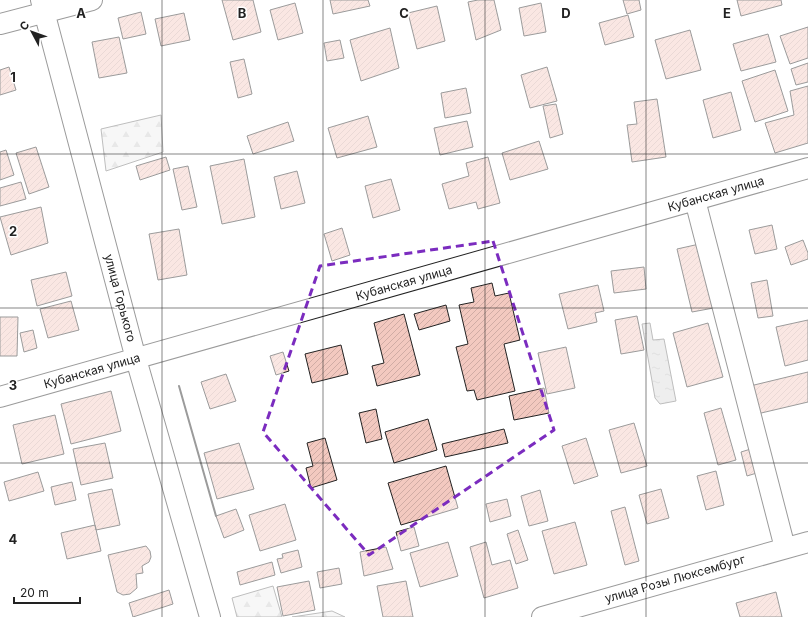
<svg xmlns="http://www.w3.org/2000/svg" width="808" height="617" viewBox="0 0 808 617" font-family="Inter,sans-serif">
<defs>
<pattern id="forest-firs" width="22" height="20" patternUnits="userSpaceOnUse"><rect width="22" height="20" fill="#eee"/><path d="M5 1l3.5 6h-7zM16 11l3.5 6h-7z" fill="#ccc"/></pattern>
<pattern id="water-ripples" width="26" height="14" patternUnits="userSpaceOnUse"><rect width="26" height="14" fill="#d9d9d9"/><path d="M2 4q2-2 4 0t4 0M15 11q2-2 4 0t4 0" fill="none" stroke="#bababa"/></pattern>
<pattern id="building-hatch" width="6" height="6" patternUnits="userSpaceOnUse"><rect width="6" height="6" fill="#f3c9c0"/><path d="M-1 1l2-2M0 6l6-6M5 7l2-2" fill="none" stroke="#d0aca5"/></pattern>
</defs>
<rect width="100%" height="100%" fill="#fff"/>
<!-- forest -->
<path fill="url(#forest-firs)" stroke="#6f6f6f" d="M161,115L163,152L106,171L101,129Z
M273,586L282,617H237L232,598Z
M332,611L345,617H292Z"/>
<!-- water -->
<path fill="url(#water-ripples)" stroke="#6f6f6f" d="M650,323L653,340L664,339L676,401L660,404L655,398L642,324Z"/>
<!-- building -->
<path fill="url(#building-hatch)" stroke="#222" d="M222,0H253L261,32L233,40Z
M330,0H368L370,6L333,14Z
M478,0H494L501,30L476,40L468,2Z
M623,0H639L641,10L627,14Z
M737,0H781L782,5L741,16Z
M295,3L303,33L278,40L270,10Z
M541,3L546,32L524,36L519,8Z
M437,6L445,41L417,49L408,13Z
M141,12L146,34L123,39L118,18Z
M184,13L190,40L161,46L155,19Z
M628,15L634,37L605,45L599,23Z
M808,27V58L790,64L780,36Z
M390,28L399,68L361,81L350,40Z
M690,30L701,70L666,79L655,40Z
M768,34L776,62L741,71L733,44Z
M119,37L127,73L99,78L92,42Z
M340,40L344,58L327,61L324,43Z
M244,59L252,94L238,98L230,62Z
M808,63V82L796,85L791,69Z
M9,67L16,90L0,95V70Z
M547,67L557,101L530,108L521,75Z
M775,70L788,111L755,122L742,81Z
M808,86V143L775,153L765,123L794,115L790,91Z
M466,88L471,113L445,118L441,93Z
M731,92L741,130L713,138L703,100Z
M657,99L666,157L632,162L627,125L637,124L634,102Z
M556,104L563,134L550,138L543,106Z
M368,116L377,147L337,158L328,128Z
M467,121L473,147L440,155L434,128Z
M288,122L294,141L253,154L247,136Z
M539,141L548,169L510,180L502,153Z
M36,147L49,187L29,194L16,153Z
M6,150L14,175L0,180V152Z
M166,157L170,170L140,180L136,166Z
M488,157L500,203L478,209L476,202L449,209L442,184L469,176L466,163Z
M244,159L255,217L222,224L210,166Z
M188,166L197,207L182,210L173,169Z
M297,171L305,203L281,209L274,177Z
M391,179L400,210L373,218L365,186Z
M21,182L26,199L0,206V188Z
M41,207L48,243L11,255L0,217Z
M772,225L777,249L755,254L749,230Z
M342,228L350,255L332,261L324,234Z
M179,229L187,275L158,280L149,234Z
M803,240L808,253V259L791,265L785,247Z
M704,243L719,307L692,312L677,249Z
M644,267L646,289L614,293L611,271Z
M66,272L72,296L37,306L31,280Z
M767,280L773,316L758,318L751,283Z
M492,283L495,296L509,293L520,340L504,344L515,391L477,400L474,390L467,391L456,347L468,344L459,305L474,302L471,288Z
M598,285L604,311L595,313L597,322L568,329L559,294Z
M71,301L79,330L48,338L40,309Z
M446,305L450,321L419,330L414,314Z
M404,314L420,375L377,386L372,366L384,363L374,323Z
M637,316L644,350L621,354L615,320Z
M0,317H18L17,356H0Z
M808,320V360L785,366L776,327Z
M708,323L723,377L687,387L673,333Z
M33,330L37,348L24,352L20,333Z
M341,345L348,374L312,383L305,354Z
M566,347L575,388L547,394L538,353Z
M283,352L289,371L276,375L270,356Z
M808,372V402L757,414L750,386Z
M226,374L236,401L210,409L201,382Z
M544,388L549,413L514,420L509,396Z
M111,391L121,431L71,444L61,404Z
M721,408L736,460L718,465L704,413Z
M376,409L382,439L366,443L359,413Z
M55,415L64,454L22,464L13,425Z
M428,419L437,450L394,463L385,432Z
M634,423L647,466L621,473L609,430Z
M504,429L508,443L445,457L442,444Z
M325,438L337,480L311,488L306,468L313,466L307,443Z
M586,438L598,476L574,484L562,446Z
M105,443L113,478L81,485L73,449Z
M239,443L254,489L217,499L204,453Z
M754,448L760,472L747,476L741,452Z
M446,466L458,508L401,525L388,483Z
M716,471L724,505L706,510L697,476Z
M38,472L44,491L9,501L4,482Z
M72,482L76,500L55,505L51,487Z
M112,489L120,525L96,530L88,494Z
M661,489L669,518L647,524L639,495Z
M540,490L548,521L529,526L521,496Z
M507,499L511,516L490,522L486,504Z
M285,504L296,540L260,551L249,515Z
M625,507L639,561L625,565L611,511Z
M236,509L244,530L224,538L216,516Z
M575,522L587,565L554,574L542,531Z
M95,525L101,551L67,559L61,533Z
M414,527L419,546L401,551L396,532Z
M518,530L528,560L516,564L507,534Z
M448,542L458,576L420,587L410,553Z
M486,542L492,565L510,560L518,588L484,598L470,547Z
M146,546L150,551L151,557L149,562L142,566L143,573L136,574L137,588L130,594L123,595L117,592L108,555Z
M386,547L393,569L364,576L360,552Z
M298,550L302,567L281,573L277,559L283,558L282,554Z
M272,562L275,575L240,585L237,572Z
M339,568L342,584L320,588L317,572Z
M309,581L315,610L283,616L277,587Z
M406,581L413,617H383L377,586Z
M169,590L173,604L133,617L129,603Z
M776,592L782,617H740L736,603Z"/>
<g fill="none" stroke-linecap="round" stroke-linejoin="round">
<!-- minor casing -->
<g stroke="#222" stroke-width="22">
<path id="minor" d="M41,0L136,359L210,617
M0,24L92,0
M695,200L785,548
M0,397L808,168
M542,617L808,542"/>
</g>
<!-- minor -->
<use href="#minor" stroke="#fff" stroke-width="20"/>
<!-- wall -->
<path stroke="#222" stroke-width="2" d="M179,386L216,516"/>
</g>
<!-- marked area -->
<path d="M0 0H808V617H0ZM493,241L554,430L369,555L263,432L320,266Z" fill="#fff" fill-opacity=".55" fill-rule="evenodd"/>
<path fill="none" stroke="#7b2cbf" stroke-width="3" stroke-dasharray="8 5" stroke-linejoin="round" d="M493,241L554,430L369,555L263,432L320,266Z"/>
<!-- grid -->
<path fill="none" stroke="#222" stroke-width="1" stroke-opacity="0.55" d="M162,0V617M323,0V617M485,0V617M646,0V617M0,154H808M0,308H808M0,463H808"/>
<g text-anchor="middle" stroke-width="3" stroke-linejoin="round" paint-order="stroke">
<!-- street labels -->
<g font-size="12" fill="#222" stroke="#fff">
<text transform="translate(716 194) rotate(-16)" y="4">Кубанская улица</text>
<text transform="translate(404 283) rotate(-16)" y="4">Кубанская улица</text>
<text transform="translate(120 298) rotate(75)" y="4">улица Горького</text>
<text transform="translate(92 371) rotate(-16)" y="4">Кубанская улица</text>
<text transform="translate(675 579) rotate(-16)" y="4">улица Розы Люксембург</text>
</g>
</g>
<g font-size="13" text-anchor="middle" font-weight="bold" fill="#222" stroke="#fff" stroke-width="3" stroke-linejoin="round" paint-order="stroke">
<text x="81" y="18">A</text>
<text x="242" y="18">B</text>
<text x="404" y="18">C</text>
<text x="566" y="18">D</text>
<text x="727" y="18">E</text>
<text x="13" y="82">1</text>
<text x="13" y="236">2</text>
<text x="13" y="390">3</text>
<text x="13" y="544">4</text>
</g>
<!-- north arrow -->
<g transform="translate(32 32) rotate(311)" stroke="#ffffff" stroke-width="3" paint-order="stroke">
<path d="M0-3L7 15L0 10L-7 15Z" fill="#222222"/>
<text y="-6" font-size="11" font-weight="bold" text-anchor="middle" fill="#222222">С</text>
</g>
<!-- scale -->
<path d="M14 597v6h66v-6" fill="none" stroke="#222222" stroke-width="2"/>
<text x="20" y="597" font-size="12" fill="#222222" stroke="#ffffff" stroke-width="3" paint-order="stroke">20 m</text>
</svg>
